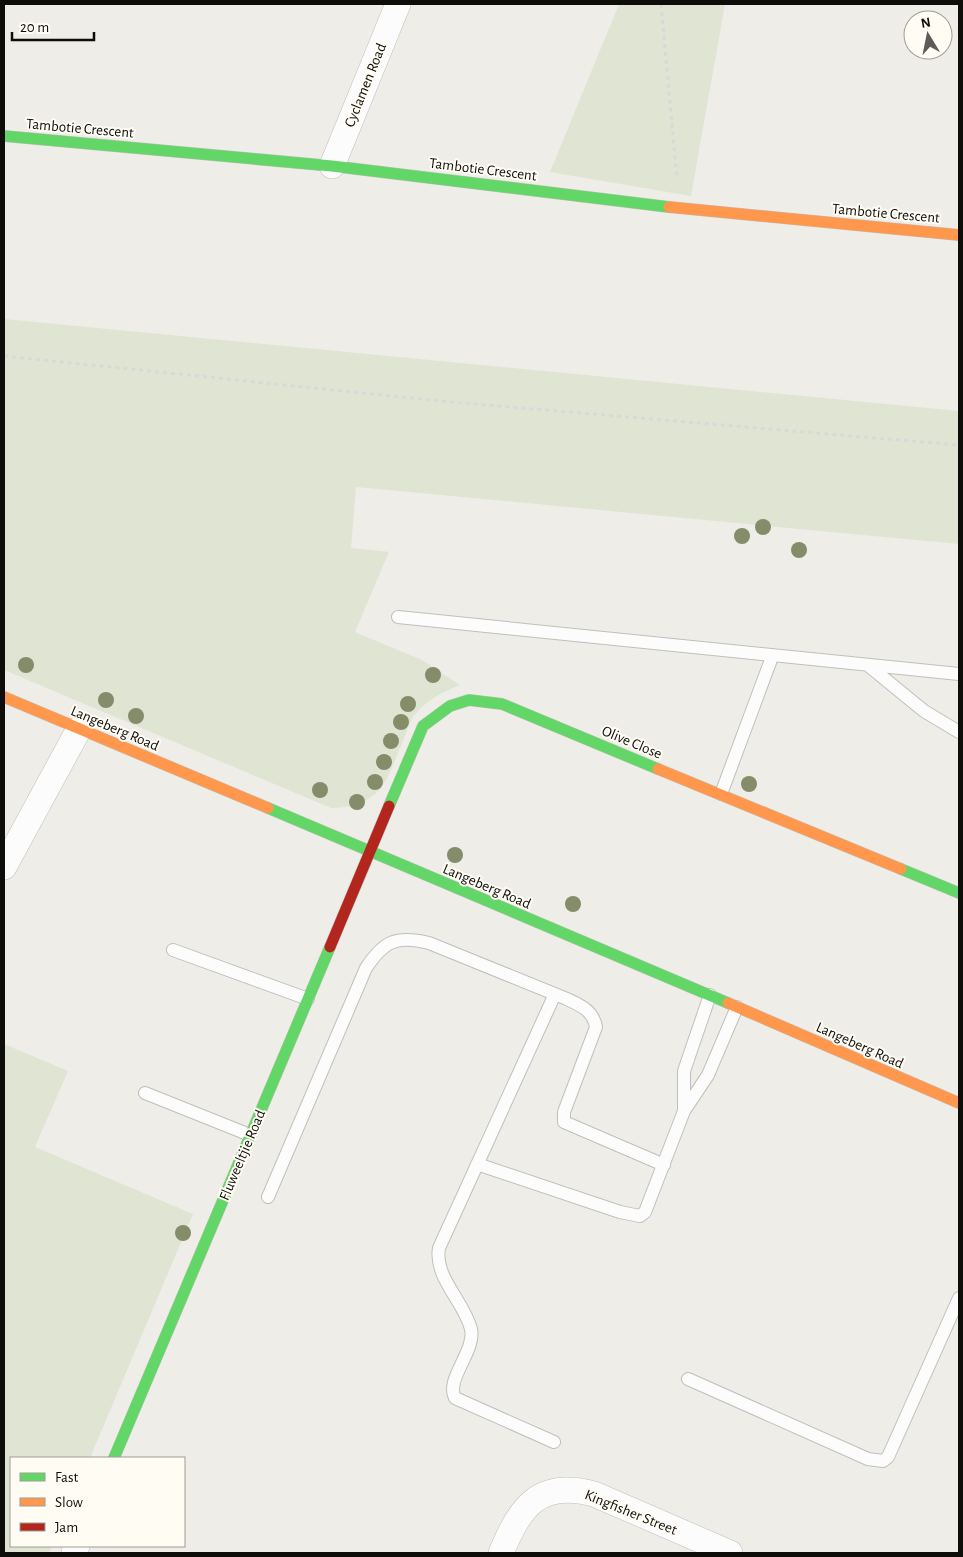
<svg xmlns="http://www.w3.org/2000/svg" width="963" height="1557" viewBox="0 0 963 1557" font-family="'Alegreya Sans',sans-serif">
<rect width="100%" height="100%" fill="#eeede8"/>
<!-- green -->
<path fill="#e0e5d3" d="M619,4H725L691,196L550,172Z
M4,319L959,411V544L356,487L351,548L389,552L355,632L422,660L460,685C442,692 425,701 413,717C409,723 407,732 404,738C387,779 383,807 331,808L4,670Z
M4,1044L68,1071L35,1147L193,1214L90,1458H11V1546H53L49,1553H4Z"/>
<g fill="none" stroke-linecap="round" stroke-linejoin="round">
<!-- lane casing -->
<g stroke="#c0bfbb" stroke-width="14">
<path id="lane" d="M398,617L959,674
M869,666L924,711L959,732
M721,794L772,657
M173,950L308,999
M145,1093L250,1135
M684,1111V1071L710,995
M477,1164L620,1212L640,1216L645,1212L684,1111L708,1075L737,1007
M268,1197L366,968C384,941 396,935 429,943L567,999C582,1006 593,1011 596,1027L564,1112V1122L664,1165
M688,1379L868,1459L883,1461L888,1457L959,1298
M554,1442L455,1398C445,1379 476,1351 471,1329C464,1301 434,1278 439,1248L555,994"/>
</g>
<!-- street casing -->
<g stroke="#c0bfbb" stroke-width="26">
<path id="street" d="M332,166L398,4
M4,867L79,729
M74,1553L77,1546
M501,1553C520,1508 538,1479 594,1494L730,1553"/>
</g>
<!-- fast casing -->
<g stroke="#c0bfbb" stroke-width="12">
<path id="fast" d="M4,136L332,166L669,207
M389,806L423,726L450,706L469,700L502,704L658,769
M268,808L728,1003
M901,869L959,893
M114,1458L330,947"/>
</g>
<!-- slow casing -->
<g stroke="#c0bfbb" stroke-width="12">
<path id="slow" d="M669,207L959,235
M4,697L268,808
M658,769L901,869
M728,1003L959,1103"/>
</g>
<!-- jam casing -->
<g stroke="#c0bfbb" stroke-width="12">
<path id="jam" d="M330,947L389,806"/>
</g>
<!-- path -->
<path stroke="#dad9d7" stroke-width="3" stroke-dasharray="4 4" stroke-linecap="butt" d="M661,4L677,180
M4,356L450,402L959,445"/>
<!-- lane -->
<use href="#lane" stroke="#fcfcfc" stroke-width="12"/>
<!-- street -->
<use href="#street" stroke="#fcfcfc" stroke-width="25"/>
<!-- fast -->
<use href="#fast" stroke="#63d668" stroke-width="11"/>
<!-- slow -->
<use href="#slow" stroke="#ff974d" stroke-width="11"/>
<!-- jam -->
<use href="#jam" stroke="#b3261e" stroke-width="11"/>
</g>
<!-- trees -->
<g fill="#848c69">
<circle cx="763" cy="527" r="8"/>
<circle cx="742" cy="536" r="8"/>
<circle cx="799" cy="550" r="8"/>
<circle cx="26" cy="665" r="8"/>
<circle cx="433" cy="675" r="8"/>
<circle cx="106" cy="700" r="8"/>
<circle cx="408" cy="704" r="8"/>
<circle cx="136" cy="716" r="8"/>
<circle cx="401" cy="722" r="8"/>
<circle cx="391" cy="741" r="8"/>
<circle cx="384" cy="762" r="8"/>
<circle cx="375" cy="782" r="8"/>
<circle cx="749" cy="784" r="8"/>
<circle cx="320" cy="790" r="8"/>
<circle cx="357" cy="802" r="8"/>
<circle cx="455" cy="855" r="8"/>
<circle cx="573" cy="904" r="8"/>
<circle cx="183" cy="1233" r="8"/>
</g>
<g text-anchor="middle" stroke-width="4" stroke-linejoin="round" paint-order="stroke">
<!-- street labels -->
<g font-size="15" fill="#0e0d0a" stroke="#fffcf4">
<text transform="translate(365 85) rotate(-68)" y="5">Cyclamen Road</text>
<text transform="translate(80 128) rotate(5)" y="5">Tambotie Crescent</text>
<text transform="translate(483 169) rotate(7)" y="5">Tambotie Crescent</text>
<text transform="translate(886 213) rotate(5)" y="5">Tambotie Crescent</text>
<text transform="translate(115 728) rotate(23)" y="5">Langeberg Road</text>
<text transform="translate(632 742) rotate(23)" y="5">Olive Close</text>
<text transform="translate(487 886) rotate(23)" y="5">Langeberg Road</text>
<text transform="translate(860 1045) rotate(24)" y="5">Langeberg Road</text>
<text transform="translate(242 1155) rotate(-67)" y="5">Fluweeltjie Road</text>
<text transform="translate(631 1512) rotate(22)" y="5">Kingfisher Street</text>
</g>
</g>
<!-- border -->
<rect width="963" height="1557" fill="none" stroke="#0e0d0a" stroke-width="10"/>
<!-- legend -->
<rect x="10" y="1457" width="175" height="90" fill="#fffcf4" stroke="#9f9c96"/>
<rect x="20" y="1473" width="25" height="8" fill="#63d668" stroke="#9f9c96"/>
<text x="55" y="1482" font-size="15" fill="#0e0d0a">Fast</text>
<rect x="20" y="1498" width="25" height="8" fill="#ff974d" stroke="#9f9c96"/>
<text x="55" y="1507" font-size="15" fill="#0e0d0a">Slow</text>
<rect x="20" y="1523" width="25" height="8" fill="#b3261e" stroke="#9f9c96"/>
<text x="55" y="1532" font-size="15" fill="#0e0d0a">Jam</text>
<!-- north arrow -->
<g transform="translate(928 35) rotate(350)"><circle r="24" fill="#fffcf4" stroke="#9f9c96"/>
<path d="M0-4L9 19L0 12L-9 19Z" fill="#5c5b58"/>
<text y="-8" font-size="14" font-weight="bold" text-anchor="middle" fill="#0e0d0a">N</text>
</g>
<!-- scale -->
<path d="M12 32v8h82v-8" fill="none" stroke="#0e0d0a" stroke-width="2.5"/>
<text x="20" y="32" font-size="15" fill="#0e0d0a" stroke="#fffcf4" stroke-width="4" paint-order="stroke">20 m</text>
</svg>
